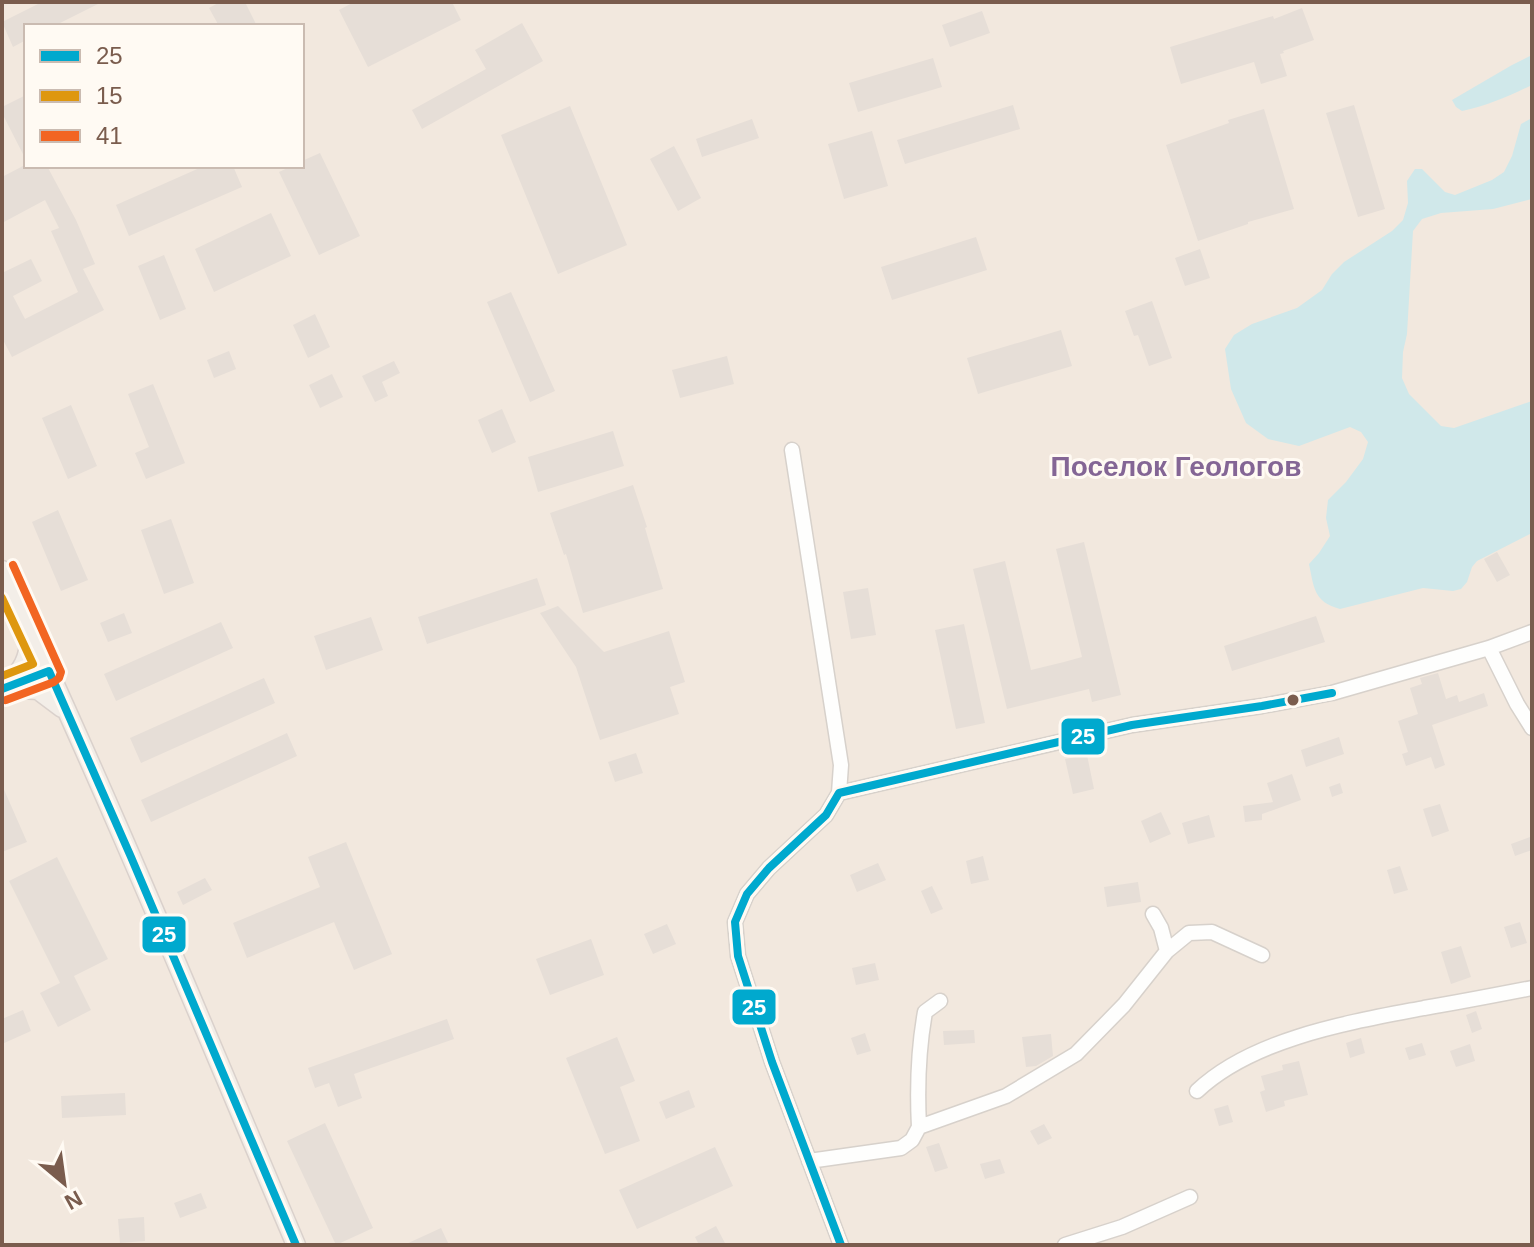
<svg xmlns="http://www.w3.org/2000/svg" width="1534" height="1247" viewBox="0 0 1534 1247" font-family="Helvetica,sans-serif">
<rect width="100%" height="100%" fill="#f9f5f0"/>
<!-- residential -->
<path fill="#f2e8de" fill-rule="evenodd" d="M2,2H1532V1245H2ZM26,26H302V166H26Z"/>
<!-- water -->
<path fill="#d0e8ea" d="M1532,55V85C1509,96 1487,106 1462,111L1456,107L1452,100L1512,65Z
M1532,118V199L1493,209L1441,213L1422,219L1413,231L1407,334L1403,352L1402,378L1409,394L1441,426L1454,428L1532,401V533L1477,561L1472,567L1467,582L1461,589L1453,591L1423,588L1340,609C1314,602 1314,588 1309,564L1319,553L1330,536L1326,518L1328,500L1346,482L1363,459L1368,442L1361,432L1350,427L1299,446L1268,439L1246,423L1231,389L1225,349L1234,335L1252,324L1297,308L1322,290L1332,274L1344,262L1392,231L1403,220L1408,203L1407,181L1415,169H1422L1445,192L1455,195L1492,180L1504,172L1512,156L1521,124Z"/>
<!-- building -->
<path fill="#e6ded7" d="M42,2H102L54,26H26V40L13,47L2,22Z
M220,2H245L257,26H219L209,8Z
M354,2H452L461,20L368,67L339,10Z
M1302,8L1314,40L1283,51L1284,53L1280,54L1287,76L1261,84L1254,62L1181,84L1170,47L1273,16L1274,19Z
M982,11L990,33L950,47L942,25Z
M522,23L543,61L422,129L412,110L486,69L475,50Z
M933,58L942,87L858,112L849,83Z
M26,95V160L2,113V107Z
M1013,105L1020,129L905,164L897,140Z
M1354,105L1385,209L1358,217L1326,113Z
M570,106L627,245L558,274L501,135Z
M1264,109L1294,209L1248,222V224L1198,241L1166,145L1229,123L1228,120Z
M752,119L759,138L702,157L696,139Z
M872,131L888,186L844,199L828,144Z
M674,146L701,198L678,211L650,159Z
M320,153L360,236L319,255L279,172L292,166H302V161Z
M23,166H47L76,220L95,264L83,269L104,310L12,357L2,338V273L31,259L42,281L13,296L25,319L78,292L51,231L59,228L45,200L2,223V177Z
M204,166H233L242,187L129,236L116,205Z
M271,213L291,256L214,292L195,249Z
M976,237L987,270L892,300L881,267Z
M1200,249L1210,278L1185,286L1175,258Z
M164,255L186,309L160,320L138,266Z
M511,292L555,391L530,402L487,302Z
M1152,301L1172,358L1149,366L1138,335L1134,336L1125,311Z
M315,314L330,347L308,358L293,325Z
M1061,330L1072,366L978,394L967,358Z
M229,351L236,369L214,378L207,360Z
M727,356L734,384L680,398L672,370Z
M394,361L400,373L382,382L388,396L375,402L362,376Z
M332,374L343,397L320,408L309,385Z
M153,384L185,463L146,479L135,453L149,447L128,394Z
M71,405L97,466L68,479L42,418Z
M502,409L516,442L492,453L478,420Z
M613,431L624,466L538,492L528,457Z
M633,485L647,527L645,528L663,589L583,613L566,554L564,555L550,513Z
M58,510L88,580L61,591L32,522Z
M171,519L194,583L164,594L141,530Z
M1084,542L1121,695L1092,702L1089,689L1007,709L973,569L1005,561L1031,670L1064,662L1082,657L1056,549Z
M1497,552L1510,575L1497,582L1484,559Z
M537,578L546,605L427,644L418,617Z
M868,588L876,635L851,639L843,592Z
M558,606L604,652L669,631L685,682L670,687L679,714L600,740L576,667L540,613Z
M124,613L132,633L108,642L100,623Z
M1316,616L1325,642L1232,671L1224,646Z
M371,617L383,650L326,670L314,636Z
M221,622L233,648L116,701L104,674Z
M964,624L985,723L956,729L935,630Z
M1438,673L1446,699L1457,695L1459,702L1484,693L1488,706L1432,725L1445,765L1435,769L1431,757L1406,766L1402,754L1408,752L1398,721L1418,714L1410,688L1422,684L1420,678Z
M264,678L275,703L141,763L130,738Z
M287,733L297,756L151,822L141,800Z
M1339,737L1344,754L1306,767L1301,750Z
M636,753L643,773L615,782L608,762Z
M1087,755L1094,789L1073,794L1065,759Z
M1292,774L1301,800L1262,814V820L1245,822L1243,806L1273,802L1267,783Z
M1340,783L1343,793L1332,797L1329,787Z
M2,785L27,842L2,852Z
M1440,804L1449,831L1432,837L1423,809Z
M1161,812L1171,834L1150,843L1141,821Z
M1209,815L1215,837L1188,844L1182,823Z
M1530,837L1532,850L1515,856L1511,844Z
M346,842L392,954L354,970L334,922L247,958L233,923L320,887L308,857Z
M983,856L989,880L971,884L966,861Z
M57,857L108,959L74,976L91,1010L58,1027L40,993L60,983L9,881Z
M878,863L886,880L857,892L850,875Z
M1400,866L1408,890L1394,894L1387,870Z
M205,878L212,890L183,905L177,892Z
M1138,882L1141,902L1107,907L1104,887Z
M932,886L943,909L931,914L921,891Z
M1520,922L1527,943L1511,948L1504,927Z
M667,924L676,944L653,954L644,934Z
M591,939L604,975L550,995L536,959Z
M1461,946L1471,977L1451,984L1441,952Z
M875,963L879,980L856,985L852,968Z
M23,1010L31,1031L2,1044V1019Z
M1476,1011L1482,1029L1472,1033L1466,1015Z
M447,1019L454,1039L354,1074L362,1098L338,1107L329,1083L315,1088L308,1068Z
M974,1030L975,1043L944,1045L943,1031Z
M865,1033L871,1051L857,1055L851,1038Z
M1051,1034L1053,1056L1036,1066L1026,1067L1022,1037Z
M617,1037L635,1081L620,1087L640,1141L605,1154L566,1058Z
M1361,1038L1365,1053L1350,1058L1346,1043Z
M1422,1043L1426,1055L1409,1060L1405,1048Z
M1470,1044L1475,1061L1456,1067L1450,1051Z
M1299,1061L1308,1095L1284,1101L1285,1106L1266,1112L1260,1092L1265,1090L1261,1076L1283,1070L1282,1065Z
M689,1090L695,1107L666,1119L659,1102Z
M125,1093L126,1115L62,1118L61,1096Z
M1228,1105L1233,1122L1219,1126L1214,1109Z
M325,1123L373,1228L336,1245L287,1141Z
M1044,1124L1052,1138L1038,1145L1030,1131Z
M939,1143L948,1168L935,1172L926,1147Z
M715,1147L733,1186L637,1229L619,1190Z
M1000,1159L1005,1173L985,1179L980,1164Z
M201,1193L207,1208L180,1218L174,1203Z
M144,1217L145,1241L120,1243L118,1219Z
M716,1226L726,1245H699L695,1237Z
M441,1228L449,1245H404Z"/>
<g fill="none" stroke-linecap="round" stroke-linejoin="round">
<!-- minor casing -->
<g stroke="#d7d1cb" stroke-width="17">
<path id="minor" d="M792,450L841,765L839,793L826,815L769,868L747,894L735,922L738,956L772,1062L841,1245
M1489,648L1517,704L1532,728
M839,793L1132,725L1262,706L1332,693L1489,648L1532,632
M1153,914L1161,928L1167,951
M1197,1091C1253,1038 1351,1022 1424,1008C1460,1002 1496,995 1532,988
M919,1127C917,1088 918,1051 925,1012L940,1001
M809,1161L901,1148L912,1140L919,1127L1006,1096L1076,1054L1124,1005L1167,951L1189,933L1212,932L1262,955
M1065,1245L1122,1227L1190,1197"/>
</g>
<!-- major casing -->
<g stroke="#dad1cc" stroke-width="21">
<path id="major" d="M2,570C107,792 200,1019 296,1245
M3,688L38,690L62,708
M3,688C22,672 31,657 29,632"/>
</g>
<!-- minor -->
<use href="#minor" stroke="#fefefd" stroke-width="14"/>
<!-- major -->
<use href="#major" stroke="#f3eee8" stroke-width="18"/>
<!-- bus-1 casing -->
<g stroke="#fffaf3" stroke-width="14">
<path id="bus-1" d="M2,689L49,671L131,857L296,1245
M841,1245L772,1062L738,956L735,922L747,894L769,868L826,815L839,793L1132,725L1262,706L1332,693"/>
</g>
<!-- bus-2 casing -->
<g stroke="#fffaf3" stroke-width="14">
<path id="bus-2" d="M2,598L33,664L2,676"/>
</g>
<!-- bus-3 casing -->
<g stroke="#fffaf3" stroke-width="14">
<path id="bus-3" d="M6,700L54,682L59,678L61,672L13,565"/>
</g>
<!-- bus-1 -->
<use href="#bus-1" stroke="#00a9ce" stroke-width="8"/>
<!-- bus-2 -->
<use href="#bus-2" stroke="#de970f" stroke-width="8"/>
<!-- bus-3 -->
<use href="#bus-3" stroke="#f26522" stroke-width="8"/>
</g>
<!-- markers -->
<circle fill="#7a5c4d" stroke="#fffaf3" stroke-width="3" cx="1293" cy="700" r="7"/>
<g text-anchor="middle" stroke-width="6" stroke-linejoin="round" paint-order="stroke">
<!-- quarter labels -->
<g font-size="28" font-weight="bold" fill="#846695" stroke="#fffaf3">
<text x="1176" y="476">Поселок Геологов</text>
</g>
</g>
<g stroke="#fffaf3" stroke-width="3">
<rect x="1060" y="717" width="46" height="39" rx="8" fill="#00a9ce"/>
<rect x="141" y="915" width="46" height="39" rx="8" fill="#00a9ce"/>
<rect x="731" y="988" width="46" height="38" rx="8" fill="#00a9ce"/>
</g>
<g font-size="22" text-anchor="middle" font-weight="bold" fill="#fff">
<text x="1083" y="744">25</text>
<text x="164" y="942">25</text>
<text x="754" y="1015">25</text>
</g>
<!-- border -->
<rect width="1534" height="1247" fill="none" stroke="#7a5c4d" stroke-width="8"/>
<!-- legend -->
<rect x="24" y="24" width="280" height="144" fill="#fffaf3" stroke="#cabbb1" stroke-width="2"/>
<rect x="40" y="50" width="40" height="12" fill="#00a9ce" stroke="#cabbb1" stroke-width="2"/>
<text x="96" y="64" font-size="24" fill="#7a5c4d">25</text>
<rect x="40" y="90" width="40" height="12" fill="#de970f" stroke="#cabbb1" stroke-width="2"/>
<text x="96" y="104" font-size="24" fill="#7a5c4d">15</text>
<rect x="40" y="130" width="40" height="12" fill="#f26522" stroke="#cabbb1" stroke-width="2"/>
<text x="96" y="144" font-size="24" fill="#7a5c4d">41</text>
<!-- north arrow -->
<g transform="translate(64 1183) rotate(151)" stroke="#fffaf3" stroke-width="6" paint-order="stroke">
<path d="M0-6L14 30L0 20L-14 30Z" fill="#7a5c4d"/>
<text y="-12" font-size="22" font-weight="bold" text-anchor="middle" fill="#7a5c4d">N</text>
</g>
</svg>
